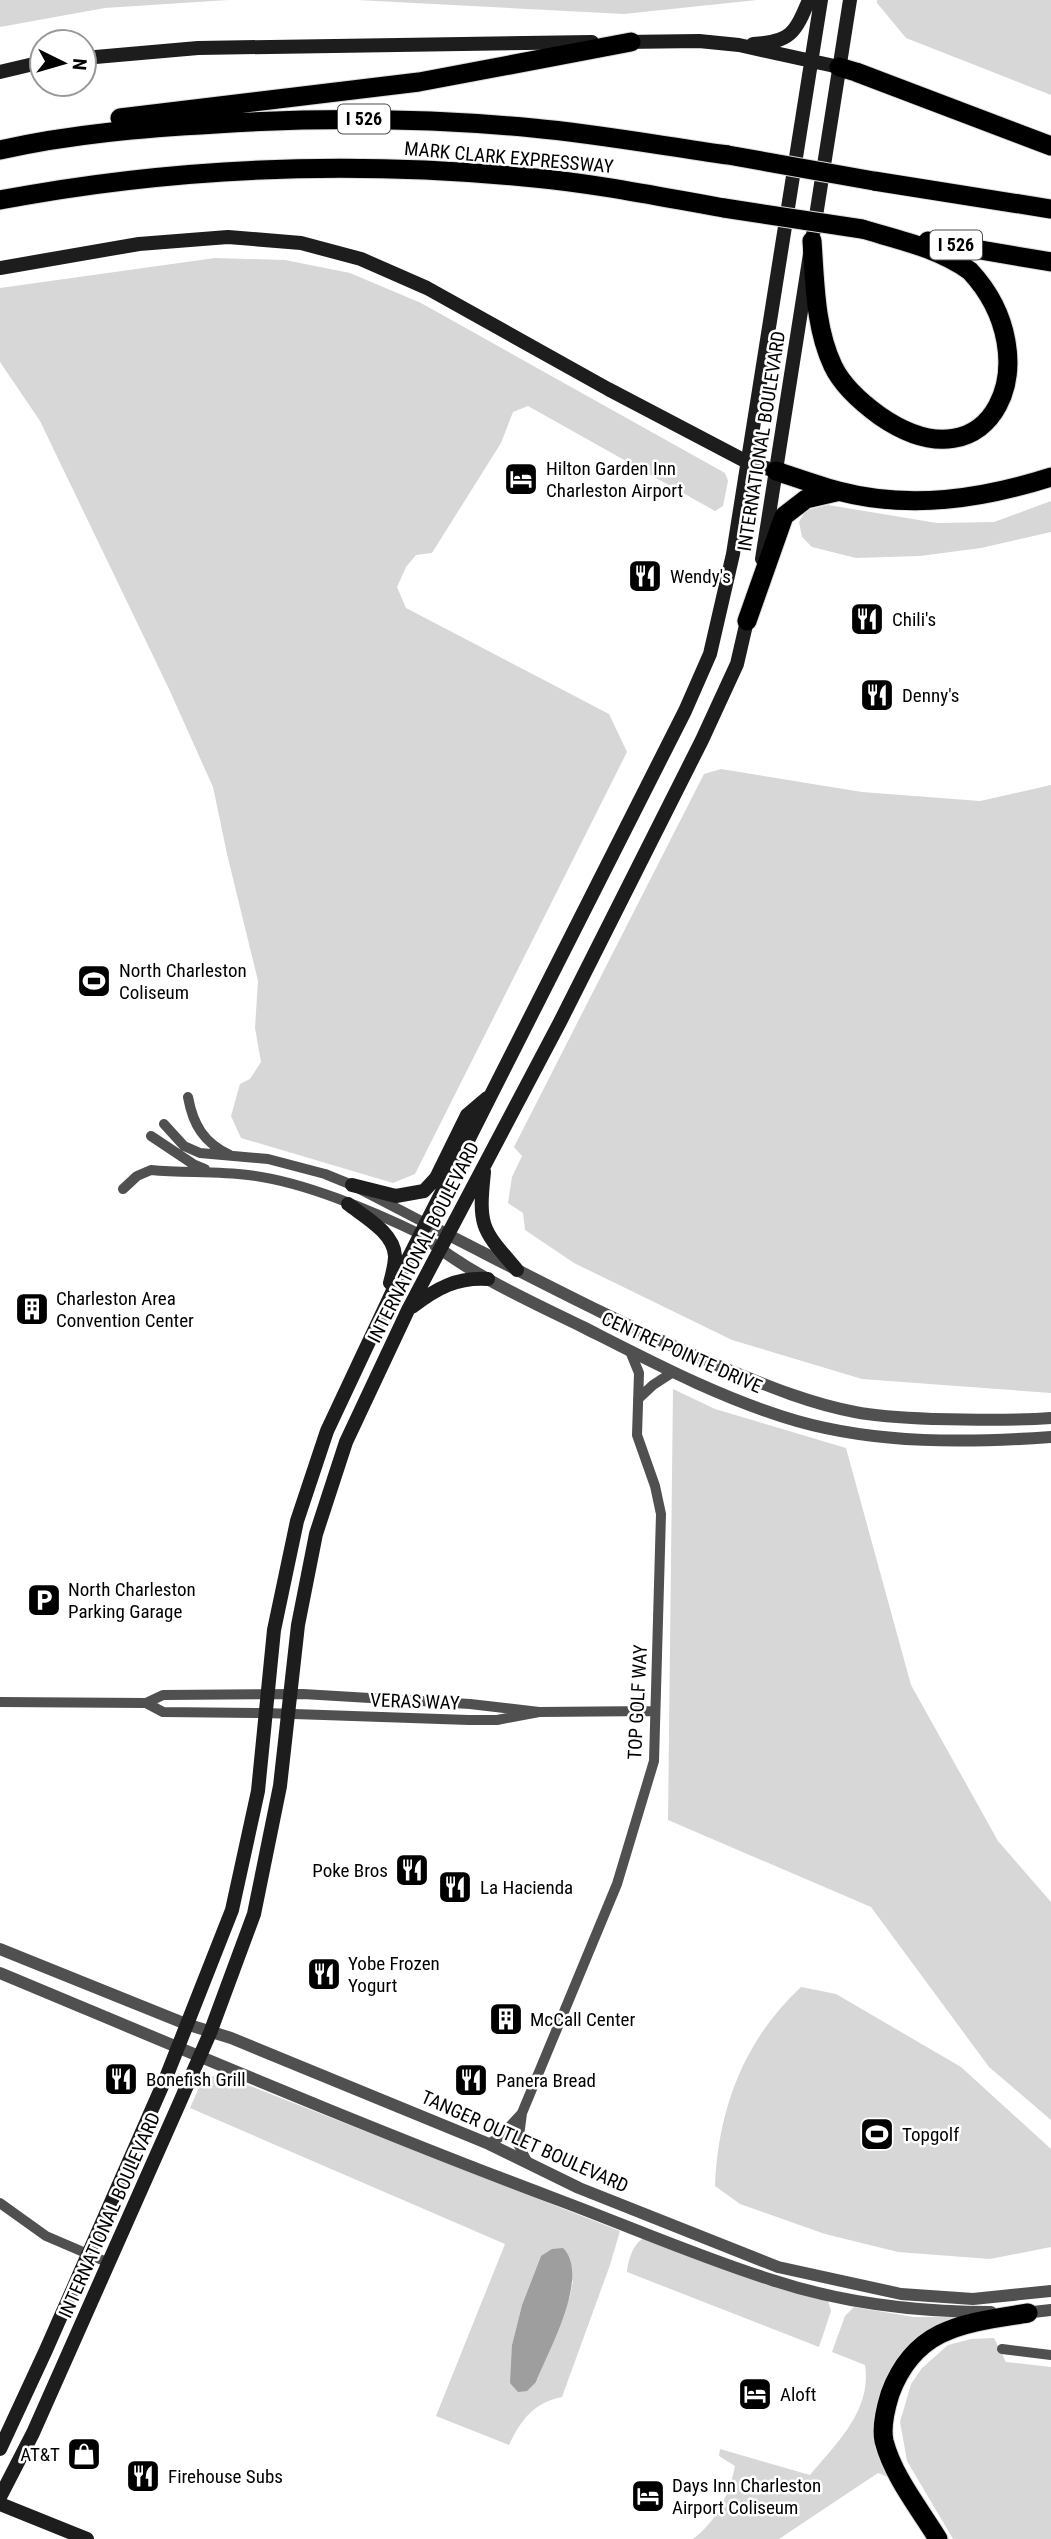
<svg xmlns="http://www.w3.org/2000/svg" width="1051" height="2539" viewBox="0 0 1051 2539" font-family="'Roboto Condensed',sans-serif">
<rect width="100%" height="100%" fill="#fff"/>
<!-- green -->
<path fill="#d7d7d7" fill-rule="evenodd" d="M0,0H228L105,8L0,27Z
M357,0H757L624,14Z
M877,0H1051V95L906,38L877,3Z
M215,258L285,260L350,273L421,303L725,473L728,481L723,506L715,511L528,406L513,412L501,443L432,553L416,555L406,567L397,587L406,608L609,714L627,752L415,1174L393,1183L241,1138L231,1116L240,1084L250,1079L261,1062L255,1028L258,981L227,854L213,787L169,689L40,421L0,362V288Z
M1051,501V532L981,548L920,556L856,558L812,547L802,537L799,522L806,510L828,505L937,523L994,522Z
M721,769L862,792L980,801L1051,785V1393L862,1379L732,1340L574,1263L525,1230L523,1213L508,1203L512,1177L522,1156L514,1147L704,774Z
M673,1389L715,1409L846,1448L911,1685L998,1841L1051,1902V2120L989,2067L871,1907L668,1820Z
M801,1987L836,1994L961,2067L1051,2149V2247L990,2259L898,2252L825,2234L740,2204L715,2186C718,2109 744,2040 801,1987Z
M215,2075H222L620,2231L610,2265L562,2397C533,2403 521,2420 509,2445L436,2416L505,2244L190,2108L201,2083ZM541,2256L573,2281L570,2296L536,2382L512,2345L522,2305Z
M644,2238L828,2301L831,2311L819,2347L627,2272C628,2261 633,2243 644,2238Z
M854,2307L914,2317H963L931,2328L914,2342L890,2376L888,2477L878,2473L779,2539H693C717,2521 729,2495 735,2466L719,2456L720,2449L810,2475C837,2443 872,2410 865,2365L832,2352L845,2316Z
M994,2338L1006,2362L1051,2367V2539H953L907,2461L900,2422L911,2384L922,2368L948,2345L971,2339Z"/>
<!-- water -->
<path fill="#9e9e9e" d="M563,2248C591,2276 548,2351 536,2382L527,2391L518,2392L510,2383L512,2345L522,2305L541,2256L552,2249Z"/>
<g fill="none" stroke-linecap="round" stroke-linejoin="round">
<!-- motorway casing -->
<g stroke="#dbdbdb" stroke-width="21">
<path id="motorway" d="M839,67L856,72L1051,146
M120,118L419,82L631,42
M0,150C71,134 143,128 216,124C322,117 427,118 533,128C598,134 663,146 728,155
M874,181L1051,209
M0,200C179,166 354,160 535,178C598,184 661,197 724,208
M812,241C815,283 815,328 833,366C843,387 862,403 880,416C993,494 1051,358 970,271C938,248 899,240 862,229
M928,241L1051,262
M776,471C797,478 817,485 838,491C910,510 982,499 1051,477
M747,621L784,516L806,499L836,492
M938,2539C919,2508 893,2476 884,2441C881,2427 886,2407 890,2394C915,2326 966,2323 1028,2313"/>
</g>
<!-- minor -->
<path stroke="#505050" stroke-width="10" d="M188,1097C193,1125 204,1143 230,1155
M164,1124L184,1146L200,1153L268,1159L325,1174L352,1185L427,1224
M151,1136L193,1164L205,1169
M123,1189L137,1176L151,1170C183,1173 216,1171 248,1175C302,1181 373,1211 422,1235
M638,1399L653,1385L673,1372
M0,1702L146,1703L163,1712L265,1713L469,1720H497L539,1712
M146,1703L163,1695L303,1694L470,1704L539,1712L655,1711
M489,2144L501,2136L522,2113
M527,2161L518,2144L522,2113L617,1884L654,1761L661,1514L655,1486L637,1435L639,1373L630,1351
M0,2203L46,2236L109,2263
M1002,2349L1051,2355"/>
<!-- tertiary -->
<path stroke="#505050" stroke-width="12" d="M427,1224C524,1273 619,1324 719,1366C763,1384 807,1403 855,1412C880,1417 908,1418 934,1419C973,1420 1012,1421 1051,1418
M422,1235C469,1274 528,1300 583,1327C652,1362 722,1399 797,1421C878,1444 967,1443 1051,1437
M0,1949L186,2024L231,2038L489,2144L579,2188L778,2267L901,2294L973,2299L1051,2291
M0,1973C187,2051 374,2131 564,2202C633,2228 702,2258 772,2280C842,2303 918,2312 991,2312
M1024,2313L1051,2310"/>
<!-- secondary -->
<path stroke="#1d1d1d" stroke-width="14" d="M623,42L699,41L739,45L839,67
M753,44C791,42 795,33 809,0
M84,58L198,48L592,42
M0,72L42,62
M0,268L139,244L228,237L301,243L361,259L427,288L608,389L749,463L776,471
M762,559L850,0
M484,1172C478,1228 482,1229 517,1270
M352,1185L396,1196L424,1191L436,1178L467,1115L487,1098
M348,1204C365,1217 394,1233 395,1256C395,1265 392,1275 390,1283
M412,1307C437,1288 457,1277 488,1279
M0,2449L46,2350L167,2075L232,1910L258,1791L274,1630L297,1521L327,1431L404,1267L685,711L710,654L733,554L821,0
M0,2497L33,2433L179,2104L210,2033L254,1914L280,1786L298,1625L316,1534L346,1442L408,1310L560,1022L702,740L737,664L749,612
M0,2504L87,2539"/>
<!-- motorway -->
<use href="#motorway" stroke="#000" stroke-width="19"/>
<!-- motorway-bridge casing -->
<g stroke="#dbdbdb" stroke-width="21" stroke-linecap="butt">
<path id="motorway-bridge" d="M728,155L874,181
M724,208L862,229"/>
</g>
<!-- motorway-bridge -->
<use href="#motorway-bridge" stroke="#000" stroke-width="19"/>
</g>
<!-- icons -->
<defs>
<g id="hotel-square" transform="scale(1.75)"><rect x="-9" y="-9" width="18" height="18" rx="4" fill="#000" stroke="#fff"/><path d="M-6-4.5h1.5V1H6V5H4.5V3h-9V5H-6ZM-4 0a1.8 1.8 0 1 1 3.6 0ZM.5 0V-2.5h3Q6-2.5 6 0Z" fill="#fff"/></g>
<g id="restaurant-square" transform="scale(1.75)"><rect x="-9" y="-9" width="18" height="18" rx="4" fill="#000" stroke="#fff"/><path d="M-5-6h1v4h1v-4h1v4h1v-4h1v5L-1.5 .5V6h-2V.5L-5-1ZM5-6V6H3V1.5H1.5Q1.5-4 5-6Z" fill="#fff"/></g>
<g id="stadium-square" transform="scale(1.75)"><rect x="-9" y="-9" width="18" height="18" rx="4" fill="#000" stroke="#fff"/><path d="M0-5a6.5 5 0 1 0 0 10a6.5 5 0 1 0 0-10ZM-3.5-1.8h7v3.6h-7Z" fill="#fff"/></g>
<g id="building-square" transform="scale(1.75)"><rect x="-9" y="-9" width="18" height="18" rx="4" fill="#000" stroke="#fff"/><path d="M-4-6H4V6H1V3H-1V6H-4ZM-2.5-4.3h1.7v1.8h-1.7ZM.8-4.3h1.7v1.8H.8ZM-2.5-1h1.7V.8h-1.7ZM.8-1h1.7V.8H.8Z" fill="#fff"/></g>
<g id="parking-square" transform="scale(1.75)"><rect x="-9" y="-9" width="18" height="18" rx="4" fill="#000" stroke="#fff"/><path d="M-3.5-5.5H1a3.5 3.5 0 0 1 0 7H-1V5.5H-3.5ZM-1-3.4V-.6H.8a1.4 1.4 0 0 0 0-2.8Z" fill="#fff"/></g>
<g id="shop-square" transform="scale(1.75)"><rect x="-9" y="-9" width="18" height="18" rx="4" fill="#000" stroke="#fff"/><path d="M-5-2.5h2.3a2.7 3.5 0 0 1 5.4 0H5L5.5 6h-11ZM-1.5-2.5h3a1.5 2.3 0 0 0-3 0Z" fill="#fff"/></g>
</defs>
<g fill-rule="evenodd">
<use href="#hotel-square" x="521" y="479"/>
<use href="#restaurant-square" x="645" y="576"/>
<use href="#restaurant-square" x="867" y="619"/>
<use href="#restaurant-square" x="877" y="695"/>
<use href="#stadium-square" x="94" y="981"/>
<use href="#building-square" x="32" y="1309"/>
<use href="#parking-square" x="44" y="1600"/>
<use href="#restaurant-square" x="412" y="1870"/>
<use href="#restaurant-square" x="455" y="1887"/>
<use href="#restaurant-square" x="324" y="1974"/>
<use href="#building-square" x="506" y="2019"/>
<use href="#restaurant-square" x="121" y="2079"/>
<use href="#restaurant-square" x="471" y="2080"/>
<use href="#stadium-square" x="877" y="2134"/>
<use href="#hotel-square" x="755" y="2394"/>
<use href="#shop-square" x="84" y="2454"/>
<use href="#restaurant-square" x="143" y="2476"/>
<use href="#hotel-square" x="648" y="2496"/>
</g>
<g text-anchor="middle" stroke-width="5" stroke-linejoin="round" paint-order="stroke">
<!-- shield labels -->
<g fill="#fff" stroke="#4c4c4c" stroke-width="2">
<rect x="338" y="104.5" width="52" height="29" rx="5"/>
<rect x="930" y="230.5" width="52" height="29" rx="5"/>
</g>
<g font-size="18" font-weight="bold" fill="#000">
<text x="364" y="125">I 526</text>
<text x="956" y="251">I 526</text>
</g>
<!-- street labels -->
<g font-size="19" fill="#000" stroke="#fff">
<text transform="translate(509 157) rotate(5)" y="7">MARK CLARK EXPRESSWAY</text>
<text transform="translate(761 441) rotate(-81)" y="7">INTERNATIONAL BOULEVARD</text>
<text transform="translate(423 1242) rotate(-63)" y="7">INTERNATIONAL BOULEVARD</text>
<text transform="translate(682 1352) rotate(24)" y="7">CENTRE POINTE DRIVE</text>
<text transform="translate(415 1701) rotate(2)" y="7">VERAS WAY</text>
<text transform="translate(637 1702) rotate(-87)" y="7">TOP GOLF WAY</text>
<text transform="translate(525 2141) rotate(24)" y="7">TANGER OUTLET BOULEVARD</text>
<text transform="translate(109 2215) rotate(-66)" y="7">INTERNATIONAL BOULEVARD</text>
</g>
<!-- poi labels -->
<g font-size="19" fill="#000" stroke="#fff" text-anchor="start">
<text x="546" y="475">Hilton Garden Inn<tspan x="546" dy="22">Charleston Airport</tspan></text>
<text x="670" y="583">Wendy's</text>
<text x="892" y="626">Chili's</text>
<text x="902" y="702">Denny's</text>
<text x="119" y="977">North Charleston<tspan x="119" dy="22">Coliseum</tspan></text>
<text x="56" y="1305">Charleston Area<tspan x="56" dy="22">Convention Center</tspan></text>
<text x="68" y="1596">North Charleston<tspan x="68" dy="22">Parking Garage</tspan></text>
<text x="388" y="1877" text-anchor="end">Poke Bros</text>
<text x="480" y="1894">La Hacienda</text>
<text x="348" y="1970">Yobe Frozen<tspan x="348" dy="22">Yogurt</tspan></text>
<text x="530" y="2026">McCall Center</text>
<text x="146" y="2086">Bonefish Grill</text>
<text x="496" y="2087">Panera Bread</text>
<text x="902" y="2141">Topgolf</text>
<text x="780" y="2401">Aloft</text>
<text x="60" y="2461" text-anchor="end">AT&amp;T</text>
<text x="168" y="2483">Firehouse Subs</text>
<text x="672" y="2492">Days Inn Charleston<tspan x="672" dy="22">Airport Coliseum</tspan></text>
</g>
</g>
<!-- north arrow -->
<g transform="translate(63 63) rotate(95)"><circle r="33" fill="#ffffff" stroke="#999999" stroke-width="2"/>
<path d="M0-5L12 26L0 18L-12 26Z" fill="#000000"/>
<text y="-10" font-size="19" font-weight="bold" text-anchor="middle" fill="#000000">N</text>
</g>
</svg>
